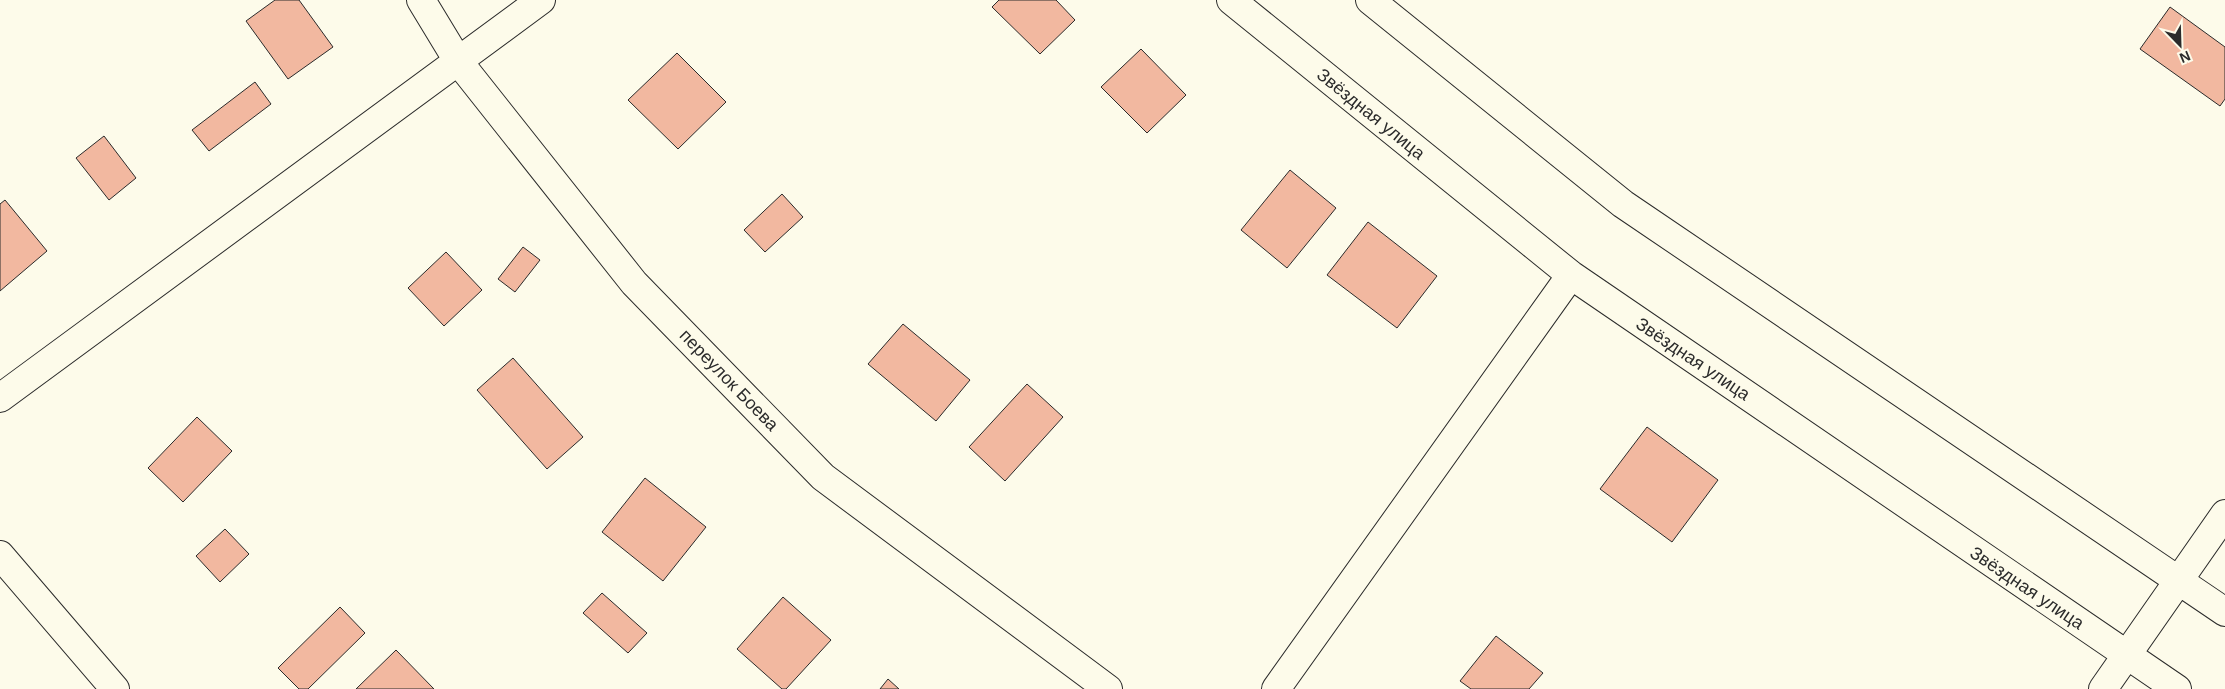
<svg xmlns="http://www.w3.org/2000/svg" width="2225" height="689" viewBox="0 0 2225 689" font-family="Arial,sans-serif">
<rect width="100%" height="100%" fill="#fdfbea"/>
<!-- building -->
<path fill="#f2b8a0" stroke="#2b2b2b" d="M275,0H299L333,47L288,79L246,21Z
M999,0H1056L1075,20L1040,54L992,7Z
M2170,7L2225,47V99L2220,106L2140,49Z
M1141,49L1186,95L1147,133L1101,87Z
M677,53L726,102L678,149L628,100Z
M255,82L271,104L209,151L192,130Z
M104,136L136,178L109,200L76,158Z
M1290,170L1336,208L1287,268L1241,230Z
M782,194L803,217L765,252L744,230Z
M5,200L47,251L0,291V204Z
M1368,222L1437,276L1397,328L1327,275Z
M523,247L540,260L515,292L498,279Z
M446,252L482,290L444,326L408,288Z
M903,324L970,380L936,421L868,364Z
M513,358L583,437L547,469L477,390Z
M1027,384L1063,417L1005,481L969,447Z
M197,417L232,451L183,502L148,468Z
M1647,427L1718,480L1672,542L1600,489Z
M645,478L706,527L663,581L602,532Z
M225,529L249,554L220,582L196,556Z
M602,593L647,633L628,653L583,613Z
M783,597L831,640L786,689H782L737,649Z
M340,607L365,633L308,689H299L278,668Z
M1496,636L1543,673L1529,689H1471L1460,681Z
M396,650L434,689H356Z
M888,679L899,689H880Z"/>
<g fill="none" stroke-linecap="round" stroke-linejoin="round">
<!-- minor casing -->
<g stroke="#2b2b2b" stroke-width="30">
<path id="minor" d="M421,0L458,61L634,283L823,477L1108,689
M1231,0L1571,275L2177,689
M1370,0L1623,204L2225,612
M0,398L541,0
M0,555L115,689
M1276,689L1571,275
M2103,689L2225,514"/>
</g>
<!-- minor -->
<use href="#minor" stroke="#fdfbea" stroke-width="28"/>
</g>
<g text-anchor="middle" stroke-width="4" stroke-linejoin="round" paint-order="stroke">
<!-- street labels -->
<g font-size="18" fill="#2b2b2b" stroke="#fdfbea">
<text transform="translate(1371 114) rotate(39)" y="6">Звёздная улица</text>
<text transform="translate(1693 359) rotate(34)" y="6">Звёздная улица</text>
<text transform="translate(729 380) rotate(46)" y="6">переулок Боева</text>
<text transform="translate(2027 588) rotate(34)" y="6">Звёздная улица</text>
</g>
</g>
<!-- north arrow -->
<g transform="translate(2180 45) rotate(157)" stroke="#fdfbea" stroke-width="4" paint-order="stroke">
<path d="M0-4L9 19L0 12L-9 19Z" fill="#2b2b2b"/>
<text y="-8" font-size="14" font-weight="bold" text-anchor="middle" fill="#2b2b2b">N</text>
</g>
</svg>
